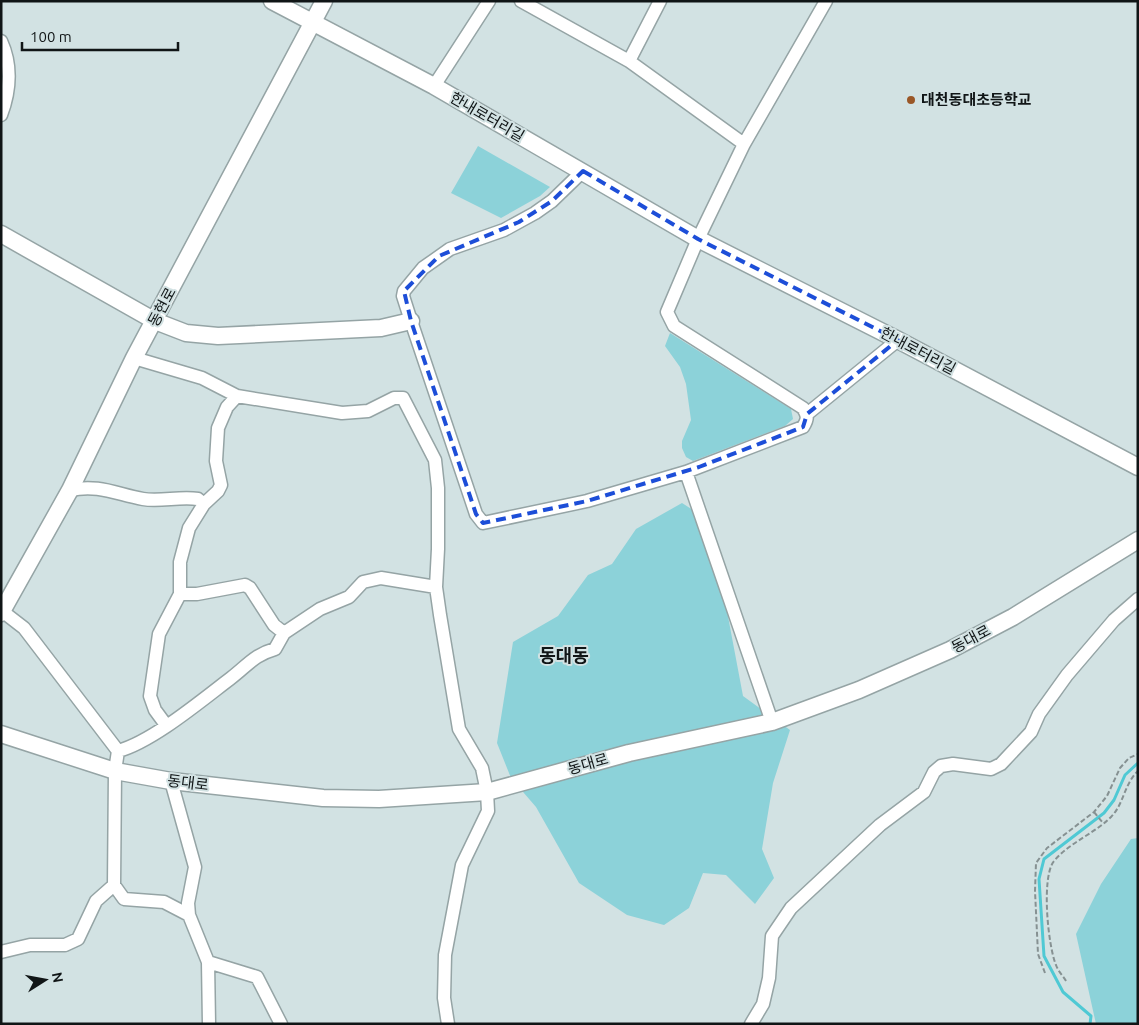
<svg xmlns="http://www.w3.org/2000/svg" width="1139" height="1025" viewBox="0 0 1139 1025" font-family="Ubuntu,'Noto Sans KR',sans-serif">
<rect width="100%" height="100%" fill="#d2e2e3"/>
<!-- green -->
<path fill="#8cd2d9" d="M478,146L550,187L540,196L501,218L451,193Z
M670,333L791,409L793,419L785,426L693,461L686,457L682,448V441L691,420L686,384L680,367L665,346Z
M682,503L710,521L743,696L790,730L773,783L762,849L774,878L755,904L726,875L703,873L689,908L664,925L627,915L579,883L536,807L511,778L497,743L513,642L558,616L588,575L612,564L636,529Z
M1138,838V1024H1096L1076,934L1101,884L1131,839Z"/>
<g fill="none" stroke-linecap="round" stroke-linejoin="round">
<!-- stream -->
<path stroke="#4fc9d4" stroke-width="3" d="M1090,1024L1091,1016L1063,992L1044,956L1039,879L1044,859L1104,813L1114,800L1125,775L1138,763"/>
<!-- minor casing -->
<g stroke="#95a4a5" stroke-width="15">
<path id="minor" d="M521,1L629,61L744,144
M1,41C12,65 10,91 1,115
M629,61L660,1
M434,86L489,1
M583,171L552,201L535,213L504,230L450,249L423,268L404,291L403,296L411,321L476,514L483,523L587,501L686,472L803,427C808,419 808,416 803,408L674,326L667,312L698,239L744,144L826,1
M134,358L202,378L237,396L342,413L368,411L394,398H403L435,460L438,488V549L436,587L440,615L459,729L482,768L487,792L488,811L462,865L445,955L444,998L448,1024
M807,414L898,340
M686,472L772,722
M70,490C99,484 116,494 143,499C161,502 180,496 198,499L204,504
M180,594H197L245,585L250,588L274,625L284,633
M2,611L24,628L118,751L115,771L114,885L124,899L164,902L189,915
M166,725L155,710L150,696L159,634L180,594V562L189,528L204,504L218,491L221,485L216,461L218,428L227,407L237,396
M118,751C152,742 202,700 231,678C248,665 254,655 275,649L284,633L320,609L349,597L363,582L381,578L436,587
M171,781L195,867L188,903L189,915L208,962L209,1024
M1,952L30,945H65L78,939L96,901L114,885
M208,962L257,977L281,1024
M751,1024L763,1004L769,978L772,936L791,908L880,825L924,792L934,772L941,766L953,764L991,769L1001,764L1031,732L1039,714L1067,675L1114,620L1138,599"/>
</g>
<!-- tertiary casing -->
<g stroke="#95a4a5" stroke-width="19">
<path id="tertiary" d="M272,1L434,86L698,239L898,340L1138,467
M1,234L155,321L186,333L218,336L381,328L411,321
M1,613L70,490L134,358L324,1
M1,734L115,771L171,781L323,798L379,799L487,792L629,753L772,722L859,690L950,650L1013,617L1138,540"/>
</g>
<!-- path -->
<path stroke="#869192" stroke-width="2" stroke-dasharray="5 2.5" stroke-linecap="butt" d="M1094,812L1103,823
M1045,973L1038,954L1035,891L1036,863L1047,848L1094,812L1107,796L1120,768L1129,758L1138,754
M1066,981C1063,976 1058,971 1056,965C1048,946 1041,877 1054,861C1070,842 1094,834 1111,817C1124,804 1124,784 1138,771"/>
<!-- minor -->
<use href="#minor" stroke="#fff" stroke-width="12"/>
<!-- tertiary -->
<use href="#tertiary" stroke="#fff" stroke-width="16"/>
</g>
<!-- marked area -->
<path fill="none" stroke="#1d4ed8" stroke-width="4" stroke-dasharray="10 6" stroke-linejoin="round" d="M583,171L698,239L898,340L807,414L803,427L699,467L587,501L483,523L476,514L411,321L404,291L439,256L519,222L552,201Z"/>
<!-- markers -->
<circle fill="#9a5727" stroke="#d2e2e3" stroke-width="2" cx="911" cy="100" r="5"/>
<g text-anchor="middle" stroke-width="4" stroke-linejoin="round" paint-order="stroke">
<!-- poi labels -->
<g font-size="15" font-weight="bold" fill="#101516" stroke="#d2e2e3" text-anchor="start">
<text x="921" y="105">대천동대초등학교</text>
</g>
<!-- street labels -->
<g font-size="15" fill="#101516" stroke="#d2e2e3">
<text transform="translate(487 117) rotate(30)" y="5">한내로터리길</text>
<text transform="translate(162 307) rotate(-62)" y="5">동현로</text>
<text transform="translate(918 351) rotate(28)" y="5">한내로터리길</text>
<text transform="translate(971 639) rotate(-28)" y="5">동대로</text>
<text transform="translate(588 764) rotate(-16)" y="5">동대로</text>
<text transform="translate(188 783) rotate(7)" y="5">동대로</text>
</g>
<!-- quarter labels -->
<g font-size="18" font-weight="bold" fill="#101516" stroke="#d2e2e3">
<text x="564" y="662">동대동</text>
</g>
</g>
<!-- border -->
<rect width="1139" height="1025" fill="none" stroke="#101516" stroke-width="5"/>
<!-- north arrow -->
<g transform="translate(45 980) rotate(79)" stroke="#d2e2e3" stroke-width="4" paint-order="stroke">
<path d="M0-4L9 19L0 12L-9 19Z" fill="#101516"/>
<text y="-8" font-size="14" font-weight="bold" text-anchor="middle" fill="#101516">N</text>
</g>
<!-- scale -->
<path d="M22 42v8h156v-8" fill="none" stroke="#101516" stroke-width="2.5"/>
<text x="30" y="42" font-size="15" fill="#101516" stroke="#d2e2e3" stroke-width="4" paint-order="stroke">100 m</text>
</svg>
